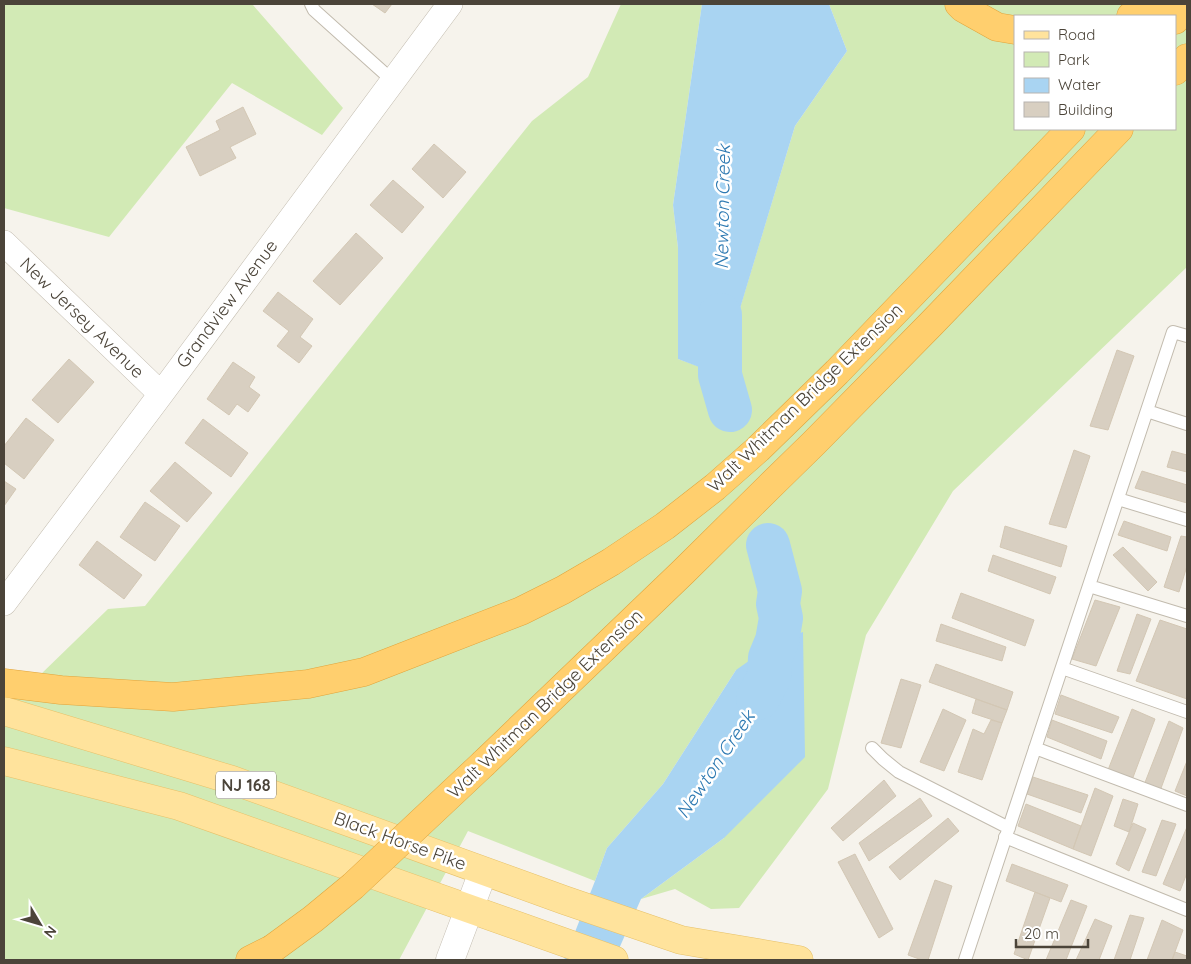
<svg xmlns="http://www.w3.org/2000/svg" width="1191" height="964" viewBox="0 0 1191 964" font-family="Quicksand,sans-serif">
<rect width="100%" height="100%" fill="#f6f3ec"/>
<!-- green -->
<path fill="#d2eab5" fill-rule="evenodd" d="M4,4H254L253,5L343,108L322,135L232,83L109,237L4,208Z
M621,4H702L673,205L678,248V359L720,374L795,126L847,51L829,4H1187V267L953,491L866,635L828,789L739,908L711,909L675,889L641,899L724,838L736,670L663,784L607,848L595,881L468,831L399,960H4V710L108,609L145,606L532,121L588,77ZM1015,16H1175V129H1015Z"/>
<!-- water -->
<path fill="#a9d4f2" d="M702,4H829L847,51L795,126L720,375L678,359V248L673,205Z
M803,632L805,757L724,838L641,899L614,960H564L595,881L607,848L663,784L736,670L777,641Z"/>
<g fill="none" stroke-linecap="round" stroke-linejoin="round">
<!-- river -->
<path stroke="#a9d4f2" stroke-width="44" d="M720,315V375L730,410
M758,698L769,677L770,658L777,641L781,618L778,604L780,591L768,545"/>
</g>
<!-- building -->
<path fill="#d8cfc1" stroke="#d3c7b4" d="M372,4H392L385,13Z
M243,107L256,134L230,147L236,158L200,176L186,147L220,130L216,121Z
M434,144L466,172L443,198L412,169Z
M393,180L424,207L402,233L370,205Z
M356,233L383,258L340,305L313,281Z
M278,292L313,319L300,337L312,346L299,363L277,346L289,331L263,311Z
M1117,350L1134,356L1108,430L1090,426Z
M69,359L94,382L58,423L32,400Z
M233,362L255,377L249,387L260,395L248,412L237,404L229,415L207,399Z
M26,418L54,440L24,479L4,463V446Z
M203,419L248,453L231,477L185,443Z
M1074,450L1090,456L1066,528L1049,524Z
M1172,451L1187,455V472L1167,467Z
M175,462L212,493L187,522L150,491Z
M1142,471L1187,485V503L1135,488Z
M4,481L16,489L4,506Z
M145,502L180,526L155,561L120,537Z
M1124,521L1171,537L1167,551L1118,535Z
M1005,526L1067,546L1061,567L1000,547Z
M1181,536L1187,537V566L1179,592L1164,587Z
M97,541L142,575L124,599L79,565Z
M1123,547L1157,582L1148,591L1113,555Z
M993,555L1056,577L1050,594L988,571Z
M961,593L1034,620L1025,646L952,618Z
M1095,600L1120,607L1096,666L1072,659Z
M1137,614L1151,619L1130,674L1117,671Z
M1160,620L1187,629V699L1136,681Z
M941,624L1006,647L1002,661L936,641Z
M936,664L1013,692L1007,710L929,682Z
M901,679L921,685L901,748L881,743Z
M1061,695L1119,717L1112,733L1055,714Z
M976,699L1007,710L1002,723L972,713Z
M943,709L966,720L944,771L920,762Z
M1132,709L1155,719L1132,780L1108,770Z
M991,720L1002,723L982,780L958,772L973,729L984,734Z
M1052,720L1107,741L1101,759L1047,737Z
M1169,721L1183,728L1160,791L1144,785Z
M1187,761V796L1175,791Z
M1033,777L1088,795L1081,813L1027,794Z
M884,780L896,796L843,841L831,828Z
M1095,788L1113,796L1091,856L1073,849Z
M920,798L932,816L869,861L859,843Z
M1123,799L1138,804L1129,832L1114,826Z
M1026,804L1081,826L1073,849L1018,826Z
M948,818L959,831L900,880L889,867Z
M1162,820L1176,824L1156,876L1142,872Z
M1133,823L1146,829L1129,871L1116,864Z
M1187,827V873L1180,891L1163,884Z
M855,854L893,929L879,938L838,862Z
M1012,864L1068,885L1061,902L1006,881Z
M935,880L952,886L928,960H922L908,955Z
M1035,892L1050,898L1028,960L1014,954Z
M1071,900L1087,906L1066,960H1046Z
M1130,915L1144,918L1130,960H1114Z
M1095,919L1112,926L1099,960H1076Z
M1162,920L1183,930L1172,960H1147Z
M1175,952L1187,956V960H1172Z"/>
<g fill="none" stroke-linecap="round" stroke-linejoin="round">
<!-- service casing -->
<g stroke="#c2bbae" stroke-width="14">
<path id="service" d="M311,4L314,10L393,81
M1147,411L1187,424
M1118,499L1187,520
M1089,586L1187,616
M1062,668L1187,712
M872,748L883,759L899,772L1009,828
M1035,748L1187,805
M1005,837L1187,910
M965,960L1173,332L1187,336"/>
</g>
<!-- minor casing -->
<g stroke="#c2bbae" stroke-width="26">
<path id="minor" d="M4,243L161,394
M4,603L161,394L450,4"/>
</g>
<!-- tertiary casing -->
<g stroke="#c2bbae" stroke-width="29">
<path id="tertiary" d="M450,960L483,872"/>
</g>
<!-- primary casing -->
<g stroke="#e6c16a" stroke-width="29">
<path id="primary" d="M4,711L232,780L564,900L681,940L799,960
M4,761L179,806L614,960"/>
</g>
<!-- motorway casing -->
<g stroke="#e0a43c" stroke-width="29">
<path id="motorway" d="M959,4L963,8L997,27L1015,30
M1131,16L1156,4
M1175,20L1187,6
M1175,71L1187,58
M4,683L61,690L173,697L308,684L364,672L521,611L563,590L611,562L665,526L715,487L758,449L837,372L1071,129
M484,763L683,572L769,487L814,443L931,324L1119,129
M250,960L272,949"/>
</g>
<!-- service -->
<use href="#service" stroke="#fff" stroke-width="12"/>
<!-- minor -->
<use href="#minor" stroke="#fff" stroke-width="25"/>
<!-- tertiary -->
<use href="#tertiary" stroke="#fff" stroke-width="28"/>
<!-- primary -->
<use href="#primary" stroke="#ffe39c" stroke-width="28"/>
<!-- motorway -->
<use href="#motorway" stroke="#ffcf6e" stroke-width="28"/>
<!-- motorway-bridge casing -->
<g stroke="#e0a43c" stroke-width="29" stroke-linecap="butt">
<path id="motorway-bridge" d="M272,949L313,919L353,886L484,763"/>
</g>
<!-- motorway-bridge -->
<use href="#motorway-bridge" stroke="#ffcf6e" stroke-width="28"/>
</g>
<g text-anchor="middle" stroke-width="5" stroke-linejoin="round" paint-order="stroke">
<!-- shield labels -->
<rect fill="#fff" stroke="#817c74" stroke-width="1" x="216" y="771.5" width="60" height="27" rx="4"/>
<g font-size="16" font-weight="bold" fill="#4b4439">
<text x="246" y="791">NJ 168</text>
</g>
<!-- street labels -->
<g font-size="18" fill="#4b4439" stroke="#fff">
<text transform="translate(227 304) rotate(-53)" y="6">Grandview Avenue</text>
<text transform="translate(82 318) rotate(44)" y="6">New Jersey Avenue</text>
<text transform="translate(805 398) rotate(-44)" y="6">Walt Whitman Bridge Extension</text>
<text transform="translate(545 704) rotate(-44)" y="6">Walt Whitman Bridge Extension</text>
<text transform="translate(400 841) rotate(20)" y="6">Black Horse Pike</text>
</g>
<!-- water labels -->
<g font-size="19" font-style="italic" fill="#2e7ab2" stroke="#fff">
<text transform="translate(722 207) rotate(-89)" y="7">Newton Creek</text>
<text transform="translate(715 764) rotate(-56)" y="7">Newton Creek</text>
</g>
</g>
<!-- border -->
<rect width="1191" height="964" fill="none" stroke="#4b4439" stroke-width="10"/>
<!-- legend -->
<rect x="1014" y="15" width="162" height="115" fill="#ffffff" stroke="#b7b4b0"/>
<rect x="1024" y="31" width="25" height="8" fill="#ffe39c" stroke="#b7b4b0"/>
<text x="1058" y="40" font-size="15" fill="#4b4439">Road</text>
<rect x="1024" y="52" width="25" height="15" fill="#d2eab5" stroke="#b7b4b0"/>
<text x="1058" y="65" font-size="15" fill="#4b4439">Park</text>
<rect x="1024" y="78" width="25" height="15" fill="#a9d4f2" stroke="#b7b4b0"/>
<text x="1058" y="90" font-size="15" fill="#4b4439">Water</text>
<rect x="1024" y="102" width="25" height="15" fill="#d8cfc1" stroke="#b7b4b0"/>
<text x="1058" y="115" font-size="15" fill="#4b4439">Building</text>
<!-- north arrow -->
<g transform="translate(40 924) rotate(128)" stroke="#ffffff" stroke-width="4" paint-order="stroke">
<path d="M0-4L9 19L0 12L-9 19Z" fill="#4b4439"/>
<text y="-8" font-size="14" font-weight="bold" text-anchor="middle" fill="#4b4439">N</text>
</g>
<!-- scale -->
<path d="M1016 939v8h72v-8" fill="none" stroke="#4b4439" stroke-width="2.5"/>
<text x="1024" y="939" font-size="15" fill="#4b4439" stroke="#ffffff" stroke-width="4" paint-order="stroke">20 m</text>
</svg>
